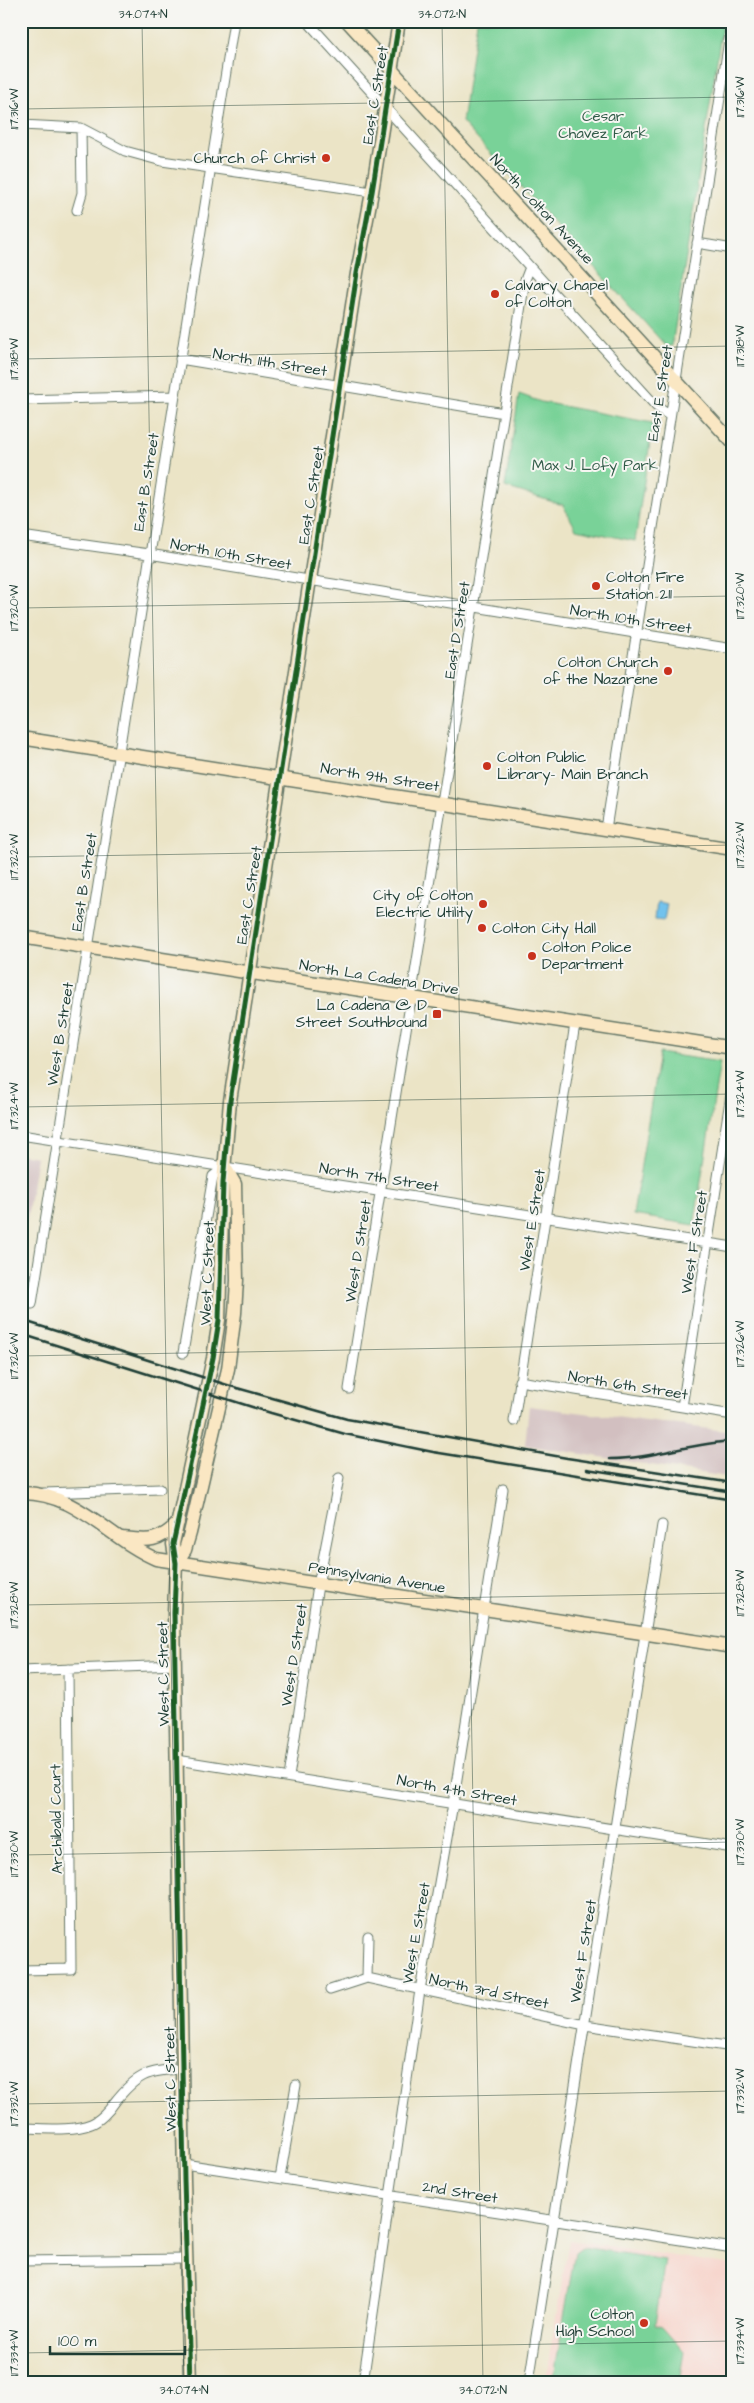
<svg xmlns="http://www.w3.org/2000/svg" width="754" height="2403" viewBox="0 0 754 2403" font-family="'Architects Daughter',sans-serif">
<rect width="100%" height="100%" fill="#f6f6f2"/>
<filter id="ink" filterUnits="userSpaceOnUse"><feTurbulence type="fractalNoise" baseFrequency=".02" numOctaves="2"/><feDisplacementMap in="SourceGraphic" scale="10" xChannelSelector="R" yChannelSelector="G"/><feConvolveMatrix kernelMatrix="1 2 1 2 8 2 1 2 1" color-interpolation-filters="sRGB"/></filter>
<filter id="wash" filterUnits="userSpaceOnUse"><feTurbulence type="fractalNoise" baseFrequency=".0096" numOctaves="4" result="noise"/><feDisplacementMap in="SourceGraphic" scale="20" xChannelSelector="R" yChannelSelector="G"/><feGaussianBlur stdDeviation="1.12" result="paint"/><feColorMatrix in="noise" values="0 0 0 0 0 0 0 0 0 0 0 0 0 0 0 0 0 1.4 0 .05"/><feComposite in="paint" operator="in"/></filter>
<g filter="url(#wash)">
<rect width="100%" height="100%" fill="#ebe4c6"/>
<!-- built -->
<path fill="#f7d1c8" d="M569,2240L733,2265V2382H545Z"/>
<!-- industrial -->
<path fill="#d2bfc0" d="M21,1154L37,1157L21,1255Z
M529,1406L733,1432V1478L525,1445Z"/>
<!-- green -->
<path fill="#79d298" stroke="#4c8866" d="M477,21H723L672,346H666L462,122Z
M519,394L541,402L653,423L635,541L576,529L563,505L505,487Z
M659,1053L720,1062L694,1225L633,1215Z
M582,2247L665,2260L655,2325L662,2327L684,2352L679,2382H553L575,2252Z"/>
<!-- water -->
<path fill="#72c2ed" stroke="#488090" d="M657,902L667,904L664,920L655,919Z"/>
</g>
<g filter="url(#ink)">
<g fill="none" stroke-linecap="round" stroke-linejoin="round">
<!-- street casing -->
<g stroke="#667767" stroke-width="11">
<path id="street" d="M307,21L656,406L670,416
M21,125L81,128L125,151L162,161L372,192
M77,210L82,193L81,128
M697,243L733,249
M180,359L504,413
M21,400L174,396
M21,536L149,554L733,649
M606,829L732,21
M21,1135L733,1247
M32,1304L234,21
M183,1353L213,1176L225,1167
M519,1381L733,1415
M349,1389C409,1020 465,649 525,280L530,267
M682,1407L733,1081
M514,1421L575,1024
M44,1493L160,1489
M21,1671L176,1665
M177,1760L733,1848
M289,1777L318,1585L339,1478
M21,1970L71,1969L68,1669
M367,1978L368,1936
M330,1990L367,1978L585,2025L733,2047
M21,2128C43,2128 70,2132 91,2124C99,2121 109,2111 114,2103C136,2075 147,2070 183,2069
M184,2164L733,2248
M280,2178L296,2085
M21,2261L186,2259
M159,2382L190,2381
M363,2382L420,1990L453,1804L503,1489
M529,2382L662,1525"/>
</g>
<!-- secondary casing -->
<g stroke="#667767" stroke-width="15">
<path id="secondary" d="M347,21L733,443
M21,738L733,849
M21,937L733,1048
M21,1493C77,1492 109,1539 156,1559L733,1647
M122,1538C148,1541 158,1543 178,1523
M176,1563L185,1550L190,1533L228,1369L235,1313L237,1280L235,1184L225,1167
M190,2382L184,2180L174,1613L176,1563L173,1544L213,1358L219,1320L223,1182L230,1101L357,273L372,192L399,21"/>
</g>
<!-- street -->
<use href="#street" stroke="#fff" stroke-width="9"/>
<!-- secondary -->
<use href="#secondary" stroke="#fae7c3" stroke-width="12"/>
<!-- rail -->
<path stroke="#1f3d34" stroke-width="2.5" d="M21,1320L237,1388L347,1419L567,1458L733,1483
M21,1334L271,1413L345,1434L433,1452L733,1500
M610,1459C651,1459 691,1443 733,1441
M587,1469L733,1492"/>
<!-- cycleway casing -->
<g stroke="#f6f6f2" stroke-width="8">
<path id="cycleway" d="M190,2382L184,2180L174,1613L176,1563L173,1544L213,1358L219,1320L223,1182L230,1101L357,273L372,192L399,21"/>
</g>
<!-- cycleway -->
<use href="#cycleway" stroke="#1b5e20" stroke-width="5"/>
</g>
</g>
<!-- ticks -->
<path fill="none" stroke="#1f3d34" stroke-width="1" stroke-opacity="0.45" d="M142,21L184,2382M442,21L483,2382M21,109L733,97M21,359L733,346M21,608L733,596M21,857L733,845M21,1107L733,1094M21,1356L733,1343M21,1605L733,1593M21,1855L733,1842M21,2104L733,2091M21,2353L733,2341"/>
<!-- markers -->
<g fill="#c8321e" stroke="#f6f6f2" stroke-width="2">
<circle cx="326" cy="158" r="5"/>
<circle cx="495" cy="294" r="5"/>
<circle cx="596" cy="586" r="5"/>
<circle cx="668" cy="671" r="5"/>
<circle cx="487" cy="766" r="5"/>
<circle cx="483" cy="904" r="5"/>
<circle cx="482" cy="928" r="5"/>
<circle cx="532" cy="956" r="5"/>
<rect x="432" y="1009" width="10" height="10" rx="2.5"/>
<circle cx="644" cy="2323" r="5"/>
</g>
<g text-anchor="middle" stroke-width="4" stroke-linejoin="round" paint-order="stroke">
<!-- street labels -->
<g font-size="15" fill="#1f3d34" stroke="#f6f6f2">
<text transform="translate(375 95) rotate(-81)" y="5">East C Street</text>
<text transform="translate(542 209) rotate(47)" y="5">North Colton Avenue</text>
<text transform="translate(270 362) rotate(9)" y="5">North 11th Street</text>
<text transform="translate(660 393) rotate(-81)" y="5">East E Street</text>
<text transform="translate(146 482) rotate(-81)" y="5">East B Street</text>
<text transform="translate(311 495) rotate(-81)" y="5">East C Street</text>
<text transform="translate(231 554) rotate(10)" y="5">North 10th Street</text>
<text transform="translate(631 619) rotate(9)" y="5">North 10th Street</text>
<text transform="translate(457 630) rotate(-81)" y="5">East D Street</text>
<text transform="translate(380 777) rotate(9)" y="5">North 9th Street</text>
<text transform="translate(84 882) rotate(-81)" y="5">East B Street</text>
<text transform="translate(249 895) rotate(-81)" y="5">East C Street</text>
<text transform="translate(379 977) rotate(9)" y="5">North La Cadena Drive</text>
<text transform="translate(60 1034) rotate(-81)" y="5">West B Street</text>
<text transform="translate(379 1177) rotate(9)" y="5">North 7th Street</text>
<text transform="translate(532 1220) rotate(-81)" y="5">West E Street</text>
<text transform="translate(694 1242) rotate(-81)" y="5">West F Street</text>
<text transform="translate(358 1251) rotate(-81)" y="5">West D Street</text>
<text transform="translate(207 1273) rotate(-88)" y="5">West C Street</text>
<text transform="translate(628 1385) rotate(9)" y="5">North 6th Street</text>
<text transform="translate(377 1577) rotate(9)" y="5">Pennsylvania Avenue</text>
<text transform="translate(294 1655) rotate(-81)" y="5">West D Street</text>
<text transform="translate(163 1674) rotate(-91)" y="5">West C Street</text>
<text transform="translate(457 1790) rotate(10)" y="5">North 4th Street</text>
<text transform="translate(56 1819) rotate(-91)" y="5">Archibald Court</text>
<text transform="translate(416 1933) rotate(-80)" y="5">West E Street</text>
<text transform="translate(583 1951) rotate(-81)" y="5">West F Street</text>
<text transform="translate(489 1991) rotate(12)" y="5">North 3rd Street</text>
<text transform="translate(170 2079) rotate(-91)" y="5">West C Street</text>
<text transform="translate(460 2192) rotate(9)" y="5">2nd Street</text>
</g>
<!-- park labels -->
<g font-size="15" fill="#315b48" stroke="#f6f6f2">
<text x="603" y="121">Cesar<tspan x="603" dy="17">Chavez Park</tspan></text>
<text x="595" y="470">Max J. Lofy Park</text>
</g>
<!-- poi labels -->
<g font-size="15" fill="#1f3d34" stroke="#f6f6f2" text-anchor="end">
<text x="316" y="163">Church of Christ</text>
<text x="505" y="290" text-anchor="start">Calvary Chapel<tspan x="505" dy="17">of Colton</tspan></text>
<text x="606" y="582" text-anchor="start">Colton Fire<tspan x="606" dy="17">Station 211</tspan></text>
<text x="658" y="667">Colton Church<tspan x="658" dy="17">of the Nazarene</tspan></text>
<text x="497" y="762" text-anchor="start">Colton Public<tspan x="497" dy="17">Library- Main Branch</tspan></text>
<text x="473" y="900">City of Colton<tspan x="473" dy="17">Electric Utility</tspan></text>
<text x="492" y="933" text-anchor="start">Colton City Hall</text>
<text x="542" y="952" text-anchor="start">Colton Police<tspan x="542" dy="17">Department</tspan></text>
<text x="427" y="1010">La Cadena @ D<tspan x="427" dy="17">Street Southbound</tspan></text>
<text x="634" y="2319">Colton<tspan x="634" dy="17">High School</tspan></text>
</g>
</g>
<!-- margin -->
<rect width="754" height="2403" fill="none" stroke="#f6f6f2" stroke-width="55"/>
<!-- scale -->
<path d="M50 2346v8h135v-8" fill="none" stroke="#1f3d34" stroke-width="2.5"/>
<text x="58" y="2346" font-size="15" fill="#1f3d34" stroke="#f6f6f2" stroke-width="4" paint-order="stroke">100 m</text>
<rect x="28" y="28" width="698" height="2348" fill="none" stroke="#1f3d34" stroke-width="2"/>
<g font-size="12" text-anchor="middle" fill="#1f3d34">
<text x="143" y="18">34.074°N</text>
<text x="442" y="18">34.072°N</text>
<text transform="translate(740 97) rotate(-90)" y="4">117.316°W</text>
<text transform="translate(14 109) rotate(-90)" y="4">117.316°W</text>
<text transform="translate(740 346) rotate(-90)" y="4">117.318°W</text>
<text transform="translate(14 359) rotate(-90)" y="4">117.318°W</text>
<text transform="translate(740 596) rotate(-90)" y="4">117.320°W</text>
<text transform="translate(14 608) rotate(-90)" y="4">117.320°W</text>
<text transform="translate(740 845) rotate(-90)" y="4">117.322°W</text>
<text transform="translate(14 857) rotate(-90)" y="4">117.322°W</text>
<text transform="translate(740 1094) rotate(-90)" y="4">117.324°W</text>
<text transform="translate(14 1106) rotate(-90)" y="4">117.324°W</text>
<text transform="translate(740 1344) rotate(-90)" y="4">117.326°W</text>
<text transform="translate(14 1356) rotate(-90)" y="4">117.326°W</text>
<text transform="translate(740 1593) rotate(-90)" y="4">117.328°W</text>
<text transform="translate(14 1605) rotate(-90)" y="4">117.328°W</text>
<text transform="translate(740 1842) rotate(-90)" y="4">117.330°W</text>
<text transform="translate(14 1854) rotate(-90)" y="4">117.330°W</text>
<text transform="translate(740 2091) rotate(-90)" y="4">117.332°W</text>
<text transform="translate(14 2104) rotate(-90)" y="4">117.332°W</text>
<text transform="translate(740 2341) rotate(-90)" y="4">117.334°W</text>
<text transform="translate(14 2353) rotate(-90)" y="4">117.334°W</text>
<text x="184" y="2394">34.074°N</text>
<text x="483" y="2394">34.072°N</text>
</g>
</svg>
